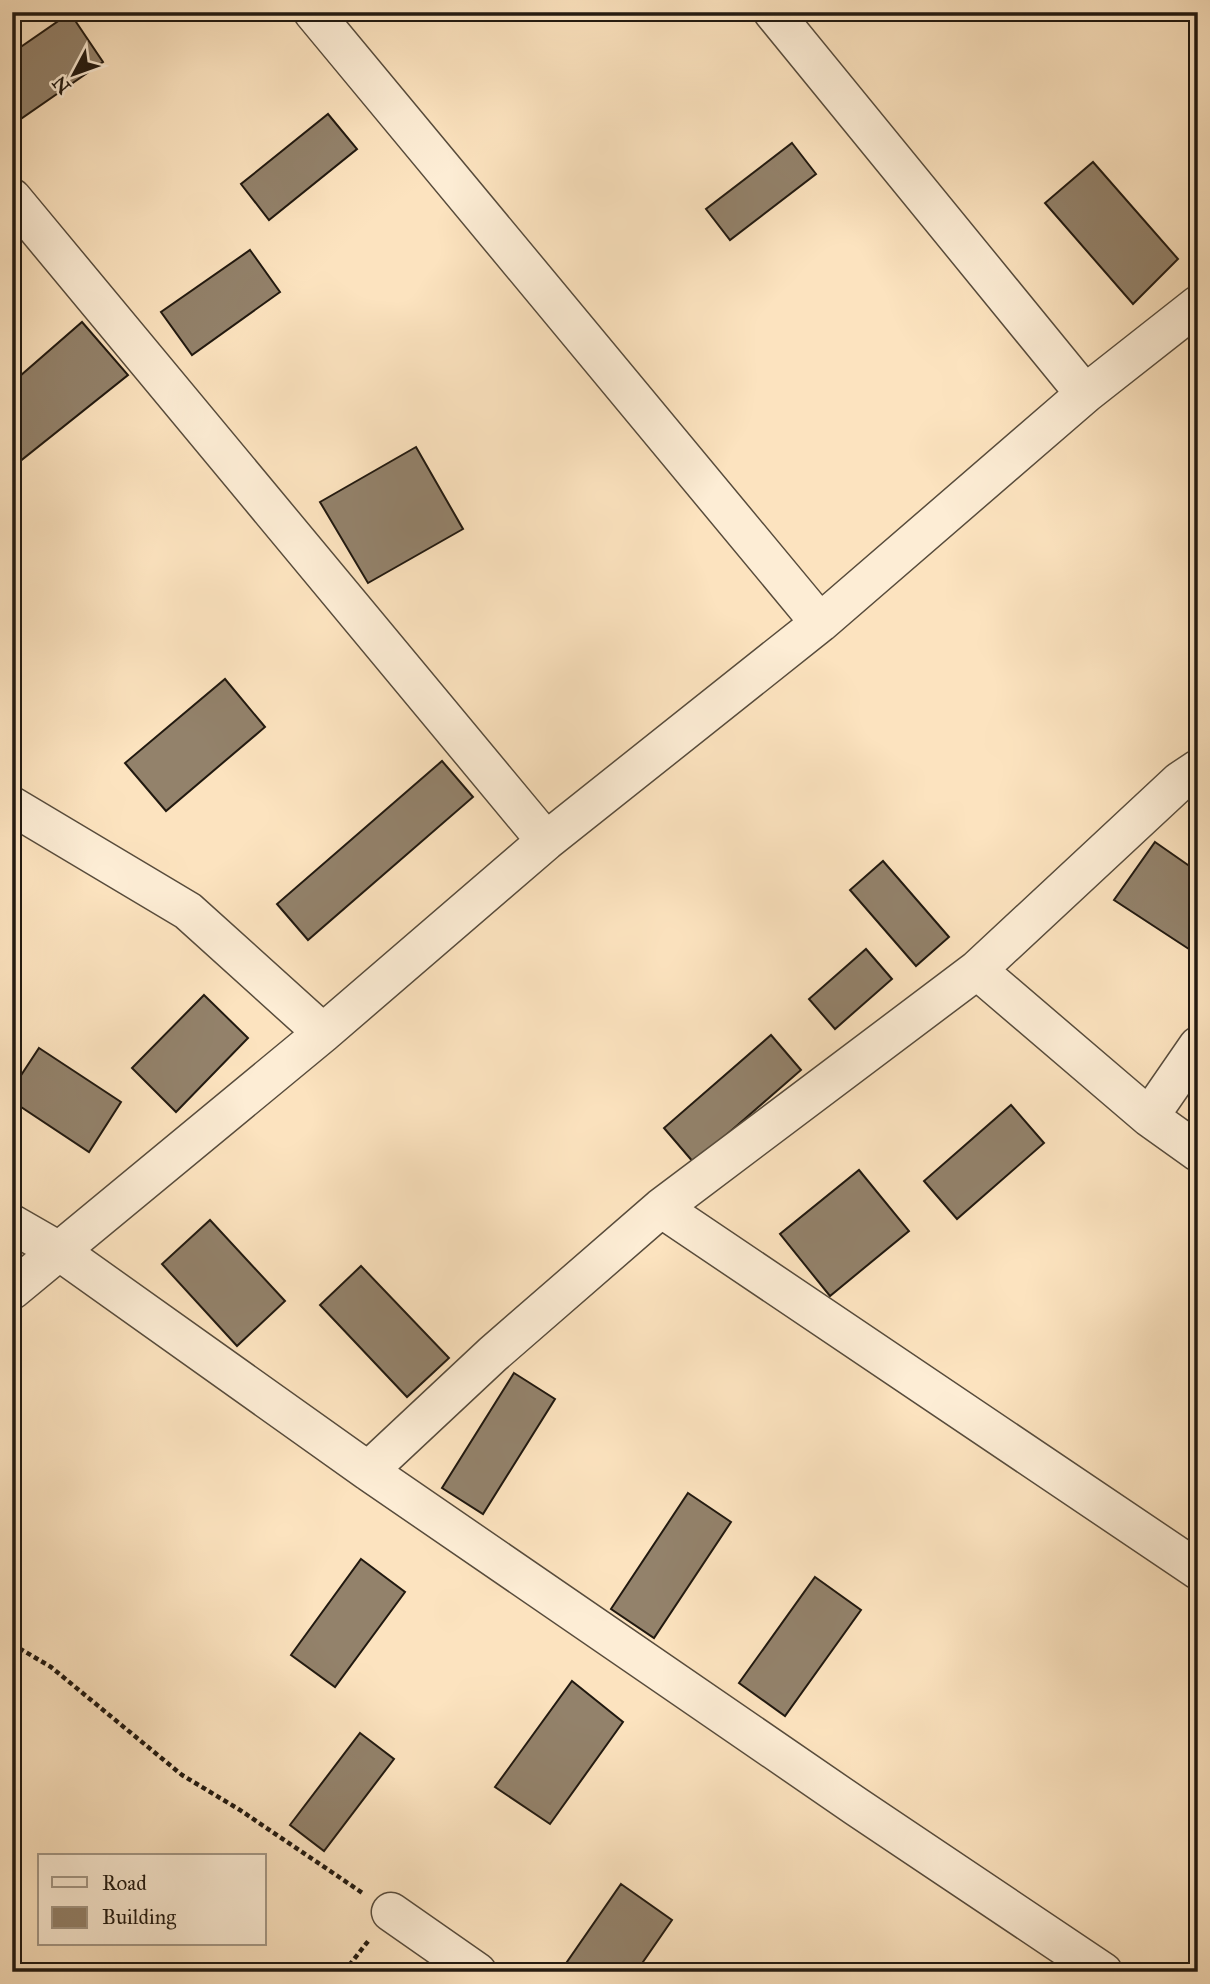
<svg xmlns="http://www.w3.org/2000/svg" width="1210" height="1984" viewBox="0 0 1210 1984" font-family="'IM FELL Great Primer',serif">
<rect width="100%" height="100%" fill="#fce3bf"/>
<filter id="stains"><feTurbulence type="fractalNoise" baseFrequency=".00286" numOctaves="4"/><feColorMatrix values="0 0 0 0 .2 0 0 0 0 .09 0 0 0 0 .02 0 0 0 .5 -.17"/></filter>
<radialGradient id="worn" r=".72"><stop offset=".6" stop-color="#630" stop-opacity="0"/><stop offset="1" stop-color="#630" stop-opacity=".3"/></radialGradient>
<!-- building -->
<path fill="#93826b" stroke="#211910" stroke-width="2" d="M70,13L103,62L12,125V53Z
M328,114L357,149L269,220L241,184Z
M792,143L816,174L730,240L706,209Z
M1093,162L1178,259L1133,304L1045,203Z
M250,250L280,292L192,355L161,312Z
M82,322L128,375L19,462L12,454V383Z
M416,447L463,529L368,583L320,502Z
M225,679L265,727L166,811L125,763Z
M442,761L473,797L308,940L277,904Z
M1155,842L1198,872V955L1114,900Z
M883,861L949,937L916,966L850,890Z
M866,949L892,979L835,1029L809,999Z
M204,995L248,1038L176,1112L132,1068Z
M771,1035L801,1070L694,1163L664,1128Z
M39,1048L121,1102L89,1152L12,1101V1089Z
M1011,1105L1044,1143L957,1219L924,1181Z
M859,1170L909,1231L830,1296L780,1234Z
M210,1220L285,1301L237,1346L162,1264Z
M361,1266L449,1358L407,1397L320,1305Z
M514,1373L555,1399L483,1514L442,1488Z
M688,1493L731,1522L654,1638L611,1609Z
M361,1559L405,1592L335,1687L291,1655Z
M815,1577L861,1610L785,1716L739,1683Z
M572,1681L623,1722L550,1824L495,1787Z
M360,1733L394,1759L324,1851L290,1825Z
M621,1884L672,1920L636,1972H560Z"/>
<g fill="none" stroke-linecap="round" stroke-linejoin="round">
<!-- minor casing -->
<g stroke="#584c3c" stroke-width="41">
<path id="minor" d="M313,12L820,623
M773,12L1085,394
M12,198L546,841
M12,806L188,911L323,1033
M977,970L1149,1117L1198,1152
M1149,1117L1198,1046
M661,1208L1198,1570
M12,1224L59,1251L368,1471L857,1807L1103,1972
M12,1290L323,1033L546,841L820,623L1085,394L1198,305
M368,1471L493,1354L661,1208L977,970L1180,781L1198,769
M391,1912L477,1972"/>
</g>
<!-- path -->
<path stroke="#211910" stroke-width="4.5" stroke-dasharray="5 3.5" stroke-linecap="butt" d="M12,1644L51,1667L182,1775L240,1810L364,1894
M344,1972L369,1940"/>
<!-- minor -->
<use href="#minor" stroke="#fdedd5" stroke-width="38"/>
</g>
<!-- margin -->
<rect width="1210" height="1984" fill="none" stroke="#fce3bf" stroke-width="42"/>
<rect x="14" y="14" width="1182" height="1956" fill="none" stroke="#211910" stroke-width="3.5"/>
<rect x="21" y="21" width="1168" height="1942" fill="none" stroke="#211910" stroke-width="2"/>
<!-- legend -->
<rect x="38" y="1854" width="228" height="91" fill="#fdedd5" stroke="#a59886" stroke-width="2"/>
<rect x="52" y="1877" width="35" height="10" fill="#fdedd5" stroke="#a59886" stroke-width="2"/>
<text x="102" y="1890" font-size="21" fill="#211910">Road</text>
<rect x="52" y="1907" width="35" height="21" fill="#93826b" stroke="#a59886" stroke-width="2"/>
<text x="102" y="1924" font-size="21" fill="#211910">Building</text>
<!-- north arrow -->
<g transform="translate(74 74) rotate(229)" stroke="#fdedd5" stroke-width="5" paint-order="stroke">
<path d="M0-5L12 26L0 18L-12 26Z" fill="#211910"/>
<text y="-10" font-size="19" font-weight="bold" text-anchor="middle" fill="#211910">N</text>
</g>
<rect width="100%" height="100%" filter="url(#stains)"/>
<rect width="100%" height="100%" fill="url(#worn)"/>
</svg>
